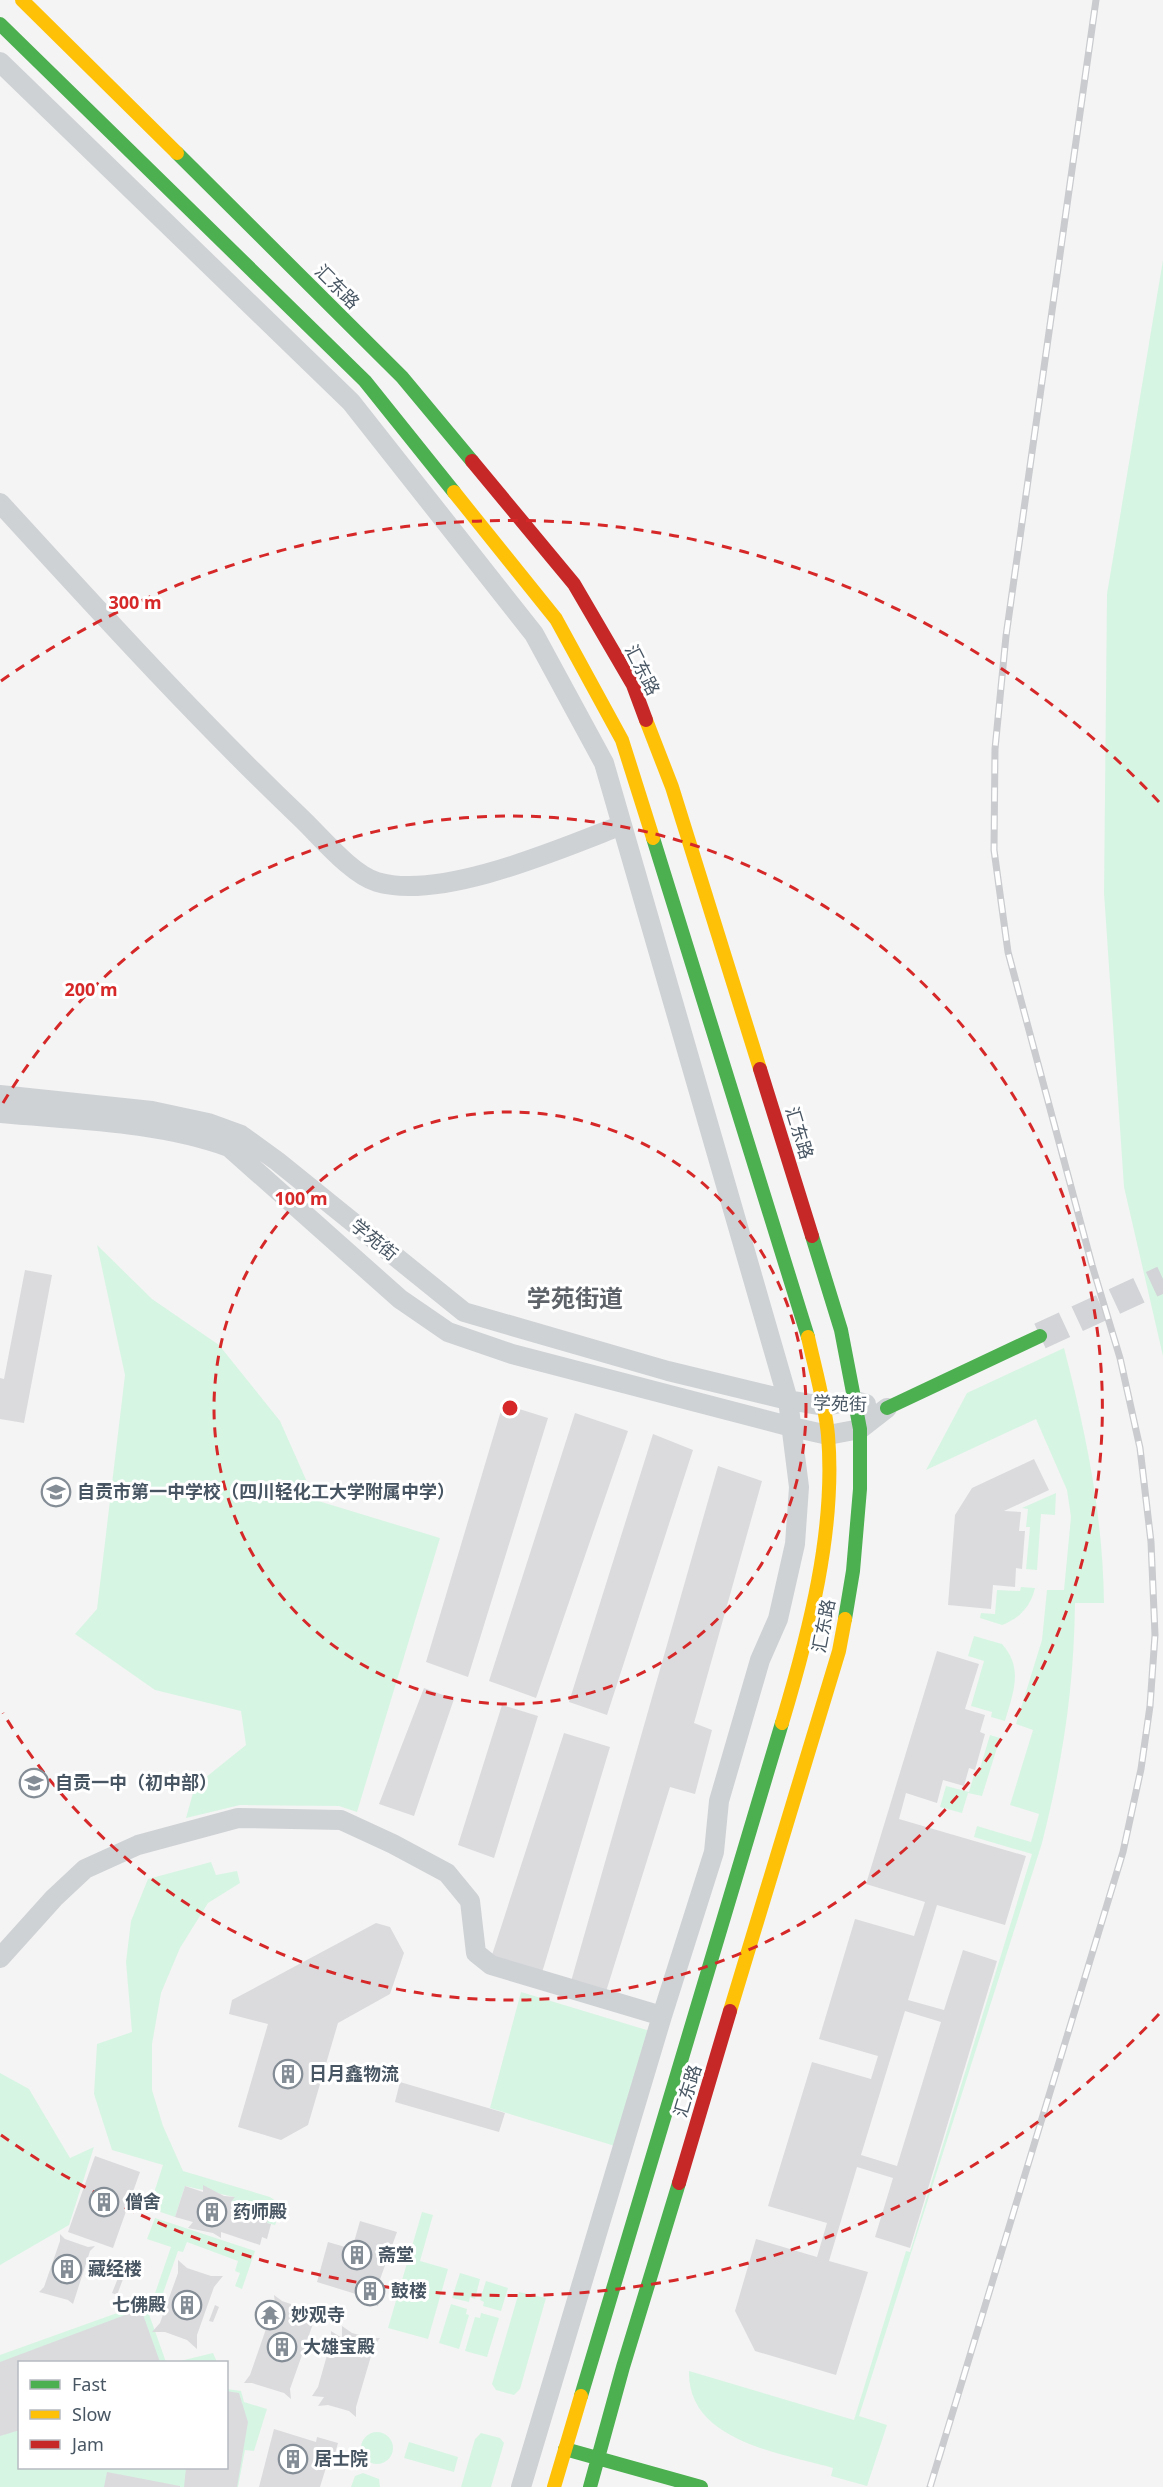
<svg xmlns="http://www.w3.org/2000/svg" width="1163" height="2487" viewBox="0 0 1163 2487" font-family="'Noto Sans','Noto Sans SC',sans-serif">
<rect width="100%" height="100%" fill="#f4f4f4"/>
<!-- green -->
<path fill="#d7f5e3" d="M1163,260V1356L1124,1187L1104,893L1107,594Z
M97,1245L152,1299L219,1345L280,1421L315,1500L440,1538L357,1812L339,1806L240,1805L186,1818L195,1786L246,1745L241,1711L155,1690L75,1634L97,1609L125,1375Z
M1064,1348C1086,1433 1103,1515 1104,1603H1075C1074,1688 1063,1760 1042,1843L859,2416L887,2425L867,2486L831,2476L833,2468C781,2453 687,2441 689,2371L854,2420L906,2251L910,2252L1032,1854L974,1837L977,1826L1031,1842L1039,1814L1010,1805L1033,1730L1016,1724L1042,1640L1047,1590H1064L1071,1517L1067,1490L1036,1419L926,1470L967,1393Z
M1056,1493L1055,1515L1041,1514L1037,1570L1026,1569L1030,1527H1026L1028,1509L1022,1508Z
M1021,1587L1035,1588C1031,1606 1019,1619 1002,1625L980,1618L981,1613L995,1614L997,1590L1020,1591Z
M974,1636L1002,1644C1024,1668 1013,1693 1005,1721L991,1717L992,1712L971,1706L984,1661L968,1656Z
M990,1735L1000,1738L982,1796L968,1793L962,1813L940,1807L946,1786L969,1792L974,1775H978Z
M211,1862L216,1875L237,1871L240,1883L208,1903L180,1948L161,1993L152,2044V2090L163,2126L183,2171L270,2197L282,2205L275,2225L267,2223L269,2214L231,2202L234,2197L185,2186L175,2217L149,2208L163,2165L112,2150L94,2094L97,2044L132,2032L126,1962L131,1921L148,1879Z
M521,1992L650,2031L615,2146L490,2108Z
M0,2073L29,2089L70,2158L94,2147L69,2225L0,2265Z
M422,2212L433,2215L420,2261L448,2269L428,2339L388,2328Z
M155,2218L255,2251L242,2289L235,2286L240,2273L235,2271L238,2261L187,2242L183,2252L178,2251L156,2313L152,2302L171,2247L147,2239Z
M460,2273L480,2279L475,2299L470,2297L469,2302L452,2298Z
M486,2281L508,2288L501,2311L483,2306L484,2302L480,2300Z
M519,2292L546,2298L520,2389L514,2395L496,2390L492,2384Z
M145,2303L166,2362H20V2468H226L227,2389L241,2391L244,2402L267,2409L254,2451L245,2450L238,2487H0V2355Z
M451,2304L467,2309L466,2314L469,2315L459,2349L439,2343Z
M481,2313L499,2318L487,2357L465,2351L475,2317L480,2318Z
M213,2353L217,2362H176Z
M361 2448a16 16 0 1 1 32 0a16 16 0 1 1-32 0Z
M481,2433L500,2438L504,2443L491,2487H461L475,2439Z
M409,2442L458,2457L454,2472L404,2458Z
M363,2473L379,2479L380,2487H351L355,2476Z"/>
<!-- building -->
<path fill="#dbdbde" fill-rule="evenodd" d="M25,1270L52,1275L24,1423L0,1419V1378L4,1379Z
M503,1404L548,1418L468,1677L426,1662Z
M575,1413L628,1431L536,1698L489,1681Z
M653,1434L693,1450L607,1715L569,1702Z
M1034,1459L1049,1490L1004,1511L1021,1512L1019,1531H1025L1022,1569L1016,1568L1015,1587L993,1585L991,1609L948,1605L955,1515L972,1488Z
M718,1466L762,1481L694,1723L712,1730L695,1794L670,1787L604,1998L570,1985Z
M937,1651L979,1664L965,1709L985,1715L980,1732L985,1734L975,1770L969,1768L964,1786L943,1780L937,1803L906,1793L899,1819L1026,1856L1005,1925L937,1905L908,2000L944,2010L963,1950L997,1961L910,2248L875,2237L893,2178L857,2167L829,2261L868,2272L836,2375L755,2351L735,2311L756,2239L817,2257L827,2223L768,2206L812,2062L871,2079L878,2056L819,2039L855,1919L914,1936L925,1902L866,1884ZM905,2011L941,2022L897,2166L861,2155Z
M424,1688L454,1699L414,1816L379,1804Z
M502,1705L538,1716L494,1858L458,1845Z
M564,1733L610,1747L541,1976L491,1958Z
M376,1923L390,1927L404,1953L390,1994L338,2023L308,2125L281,2140L238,2127L268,2024L229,2014L232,2000Z
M400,2082L505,2113L499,2132L395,2102Z
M95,2156L140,2172L113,2248L68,2232Z
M203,2185L224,2196L235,2197L231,2202L270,2214L267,2223L271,2224L267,2239L262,2237L260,2245L221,2232V2238L213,2233L188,2228L193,2222L175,2217L185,2186L203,2192Z
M360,2221L397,2232L378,2285L382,2286L378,2306L357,2298L359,2295L317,2282L328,2242L352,2249Z
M60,2234L65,2239L88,2247L95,2246L90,2251L73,2304L68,2300L39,2292L44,2287L60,2241Z
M178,2260L187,2268L211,2276H223L214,2287L197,2335V2349L187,2340L165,2332H152L160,2323L178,2273Z
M118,2278L123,2279L117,2295L112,2293Z
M274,2295L282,2301L311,2311H320L315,2318L290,2389L291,2399L284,2393L252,2383H244L250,2375L275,2303Z
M215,2305L219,2307L213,2322L209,2321Z
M141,2309L160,2362H20V2430L0,2436V2362Z
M342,2326L352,2333L371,2338H380L374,2346L356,2407V2417L349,2411L328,2405L318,2406L324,2397L312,2396L318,2387L331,2341V2331L342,2338Z
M226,2391L239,2393L248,2422L237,2487H184L186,2468H226Z
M274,2429L316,2442L317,2437L338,2443L332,2464L328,2461L320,2487H259Z
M107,2472L180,2486V2487H104Z"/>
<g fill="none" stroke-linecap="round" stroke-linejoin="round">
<!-- secondary-tunnel -->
<path stroke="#d2d4d7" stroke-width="27" stroke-dasharray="27 14" stroke-linecap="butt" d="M1040,1336L1163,1279"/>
<!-- street -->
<path stroke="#cfd2d5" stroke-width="20" d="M0,62L351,402L534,634L604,763L788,1400L799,1487L795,1544L778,1619L760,1660L719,1801L714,1852L662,2016L521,2487
M0,503C98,610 196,718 301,818C321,837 351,874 377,882C441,901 560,849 622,825
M0,1095L152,1111L208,1123L241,1135L277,1161L464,1312L668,1371L788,1400L824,1406L855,1401L866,1404
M0,1113C75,1120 157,1121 229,1147L400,1299L448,1332L512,1354L792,1427L828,1435L860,1429L887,1408
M0,1958L54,1898L85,1869L138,1845L238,1818L341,1820L393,1844L447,1873L470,1901L476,1953L491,1965L662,2016"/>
<!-- fast -->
<path stroke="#4caf50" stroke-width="14" d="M0,24L365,381L454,492
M177,153L402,377L472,461
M653,838L808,1337
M812,1236L841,1330L860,1429V1489L853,1571L845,1619
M887,1408L1040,1336
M581,2396L782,1723
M565,2449L701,2487
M590,2487L623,2367L679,2183"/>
<!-- slow -->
<path stroke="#ffc107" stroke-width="14" d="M22,0L177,153
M454,492L556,619L622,740L653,838
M646,720L672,787L760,1069
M782,1723C809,1633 836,1530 828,1435C825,1403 815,1369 808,1337
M730,2011L839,1651L845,1619
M554,2487L581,2396"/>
<!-- jam -->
<path stroke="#c62828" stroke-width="14" d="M472,461L574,584L633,685L646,720
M760,1069L812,1236
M679,2183L730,2011"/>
<!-- rail casing -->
<g stroke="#c9cbce" stroke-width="7">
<path id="rail" d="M930,2487L1123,1852L1141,1769L1150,1706L1155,1635L1151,1542L1140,1448L1120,1358L1092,1265L1008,952L994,850L995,749L1006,636L1096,0"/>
</g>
<!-- rail -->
<use href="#rail" stroke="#fff" stroke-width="4.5" stroke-dasharray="14" stroke-linecap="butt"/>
</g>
<!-- distance rings -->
<g fill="none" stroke="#d62828" stroke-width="3" stroke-dasharray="10 8">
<circle cx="510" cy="1408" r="296"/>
<path d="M3 1103A592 592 0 1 1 3 1713"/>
<path d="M1159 2014A888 888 0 0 1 1 2135M1 681A888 888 0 0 1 1159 802"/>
</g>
<!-- icons -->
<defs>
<g id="school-ring" transform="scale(1.5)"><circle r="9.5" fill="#fff" stroke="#848d96" stroke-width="1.5"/><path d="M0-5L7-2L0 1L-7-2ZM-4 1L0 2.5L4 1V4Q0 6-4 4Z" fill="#848d96"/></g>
<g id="building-ring" transform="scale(1.5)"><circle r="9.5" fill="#fff" stroke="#848d96" stroke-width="1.5"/><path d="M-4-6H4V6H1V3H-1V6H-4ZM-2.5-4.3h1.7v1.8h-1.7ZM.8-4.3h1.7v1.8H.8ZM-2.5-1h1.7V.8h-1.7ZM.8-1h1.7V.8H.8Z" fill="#848d96"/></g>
<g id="temple-ring" transform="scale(1.5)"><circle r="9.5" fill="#fff" stroke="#848d96" stroke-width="1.5"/><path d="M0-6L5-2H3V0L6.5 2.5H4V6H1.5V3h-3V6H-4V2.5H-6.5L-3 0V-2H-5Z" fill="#848d96"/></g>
</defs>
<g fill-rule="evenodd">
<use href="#school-ring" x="56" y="1492"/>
<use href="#school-ring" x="34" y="1783"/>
<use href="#building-ring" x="288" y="2074"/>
<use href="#building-ring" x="104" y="2202"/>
<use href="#building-ring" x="212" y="2212"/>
<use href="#building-ring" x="357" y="2255"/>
<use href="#building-ring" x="67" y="2269"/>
<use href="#building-ring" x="370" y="2291"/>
<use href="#building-ring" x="187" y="2305"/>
<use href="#temple-ring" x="270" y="2315"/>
<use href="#building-ring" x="282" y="2347"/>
<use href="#building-ring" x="293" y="2459"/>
</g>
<g text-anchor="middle" stroke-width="6" stroke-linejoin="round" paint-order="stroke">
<!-- street labels -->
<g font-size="18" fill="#485663" stroke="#fff">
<text transform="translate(337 287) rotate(45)" y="6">汇东路</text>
<text transform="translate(642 670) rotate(63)" y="6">汇东路</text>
<text transform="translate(799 1133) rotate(73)" y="6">汇东路</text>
<text transform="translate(374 1240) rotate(39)" y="6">学苑街</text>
<text transform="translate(840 1404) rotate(2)" y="6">学苑街</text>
<text transform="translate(824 1626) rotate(-79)" y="6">汇东路</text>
<text transform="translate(688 2091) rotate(-73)" y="6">汇东路</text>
</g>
<!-- poi labels -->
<g font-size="18" font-weight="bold" fill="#485663" stroke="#fff" text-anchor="start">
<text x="77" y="1498">自贡市第一中学校（四川轻化工大学附属中学）</text>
<text x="55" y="1789">自贡一中（初中部）</text>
<text x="309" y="2080">日月鑫物流</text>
<text x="125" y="2208">僧舍</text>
<text x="233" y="2218">药师殿</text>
<text x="378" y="2261">斋堂</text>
<text x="88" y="2275">藏经楼</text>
<text x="391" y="2297">鼓楼</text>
<text x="166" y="2311" text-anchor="end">七佛殿</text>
<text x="291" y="2321">妙观寺</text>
<text x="303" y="2353">大雄宝殿</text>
<text x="314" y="2465">居士院</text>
</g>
<!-- district labels -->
<g font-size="24" font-weight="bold" fill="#5e6369" stroke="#fff">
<text x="575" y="1307">学苑街道</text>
</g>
</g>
<circle cx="510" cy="1408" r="9" fill="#d62828" stroke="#fff" stroke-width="3"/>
<g font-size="18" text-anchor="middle" font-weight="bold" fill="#d62828" stroke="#fff" stroke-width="6" stroke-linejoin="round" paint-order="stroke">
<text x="135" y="609">300 m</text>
<text x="91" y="996">200 m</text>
<text x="301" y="1205">100 m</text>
</g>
<!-- legend -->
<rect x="18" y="2361" width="210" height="108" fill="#ffffff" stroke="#b6bbc1" stroke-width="1.5"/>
<rect x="30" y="2380" width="30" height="9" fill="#4caf50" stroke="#b6bbc1" stroke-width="1.5"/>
<text x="72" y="2391" font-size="18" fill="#485663">Fast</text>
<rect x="30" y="2410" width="30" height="9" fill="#ffc107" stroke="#b6bbc1" stroke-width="1.5"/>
<text x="72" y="2421" font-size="18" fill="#485663">Slow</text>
<rect x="30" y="2440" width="30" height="9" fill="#c62828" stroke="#b6bbc1" stroke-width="1.5"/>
<text x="72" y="2451" font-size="18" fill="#485663">Jam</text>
</svg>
